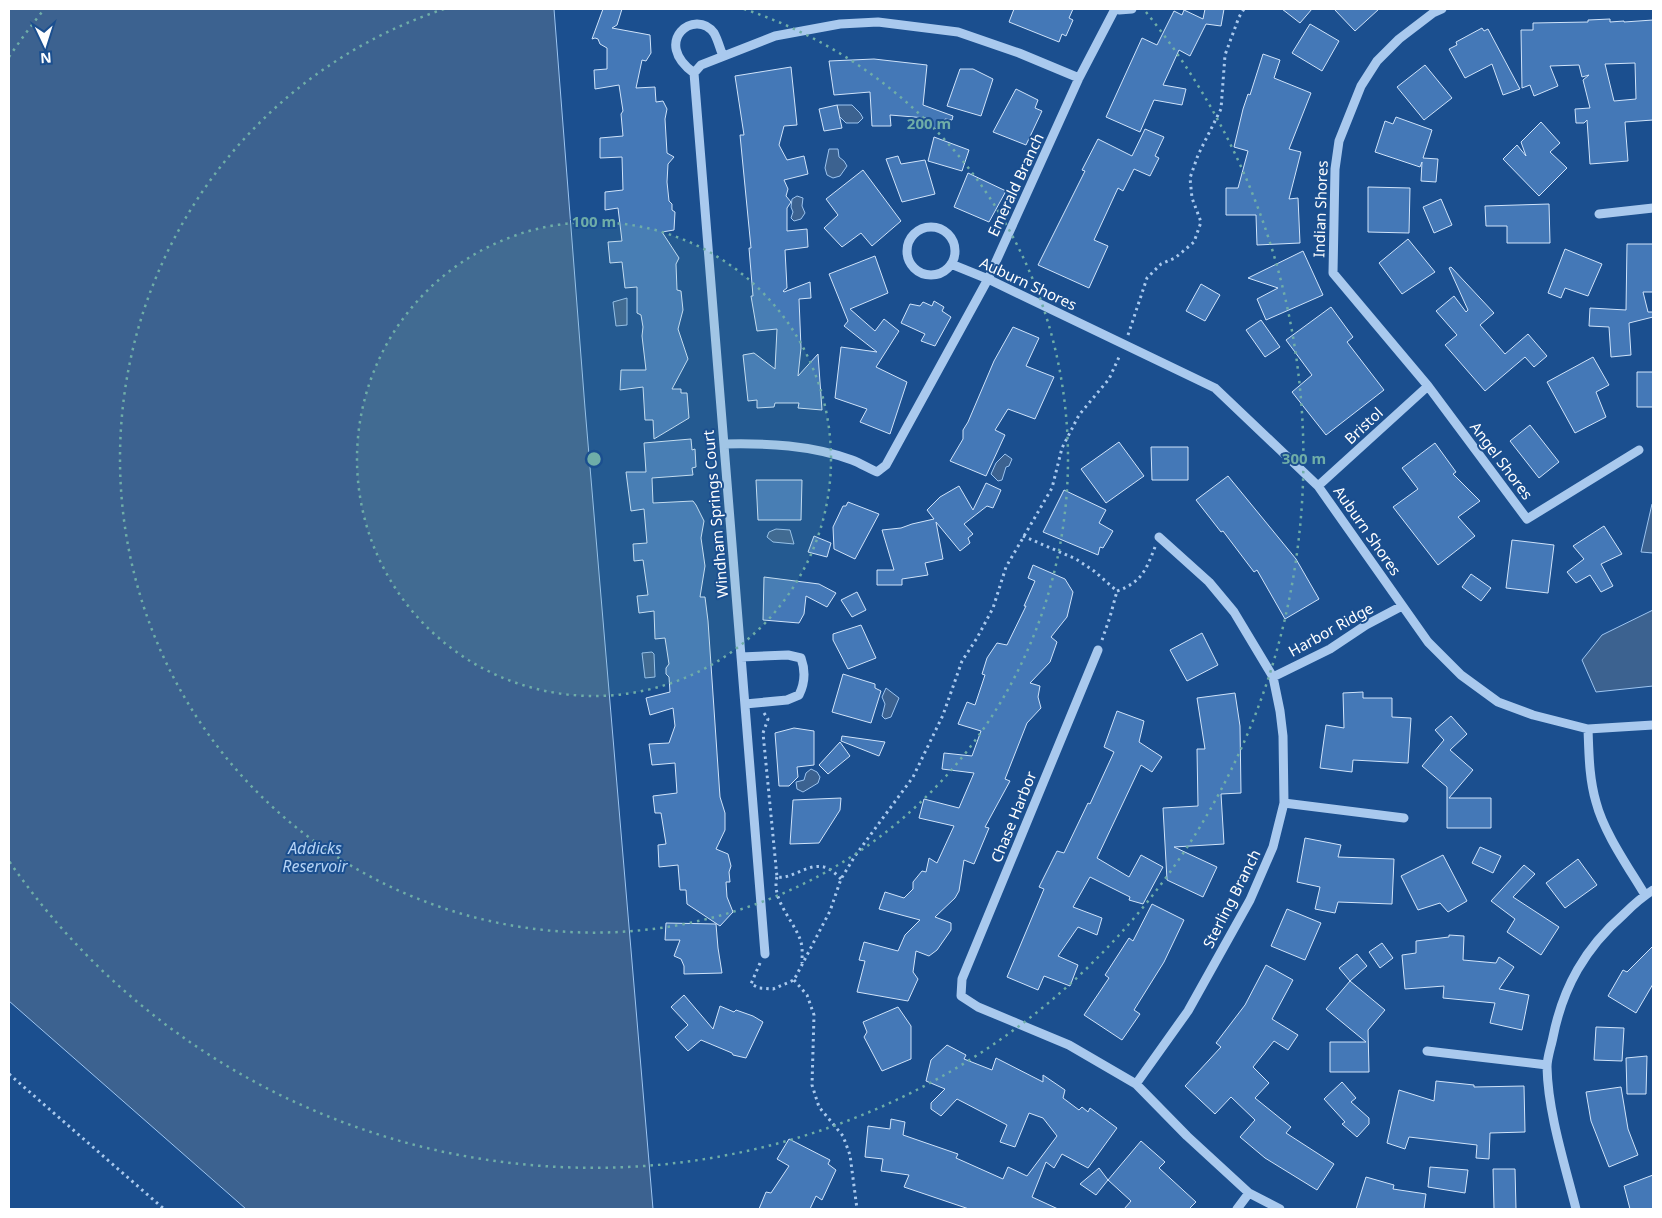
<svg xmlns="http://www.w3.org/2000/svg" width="1662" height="1218" viewBox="0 0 1662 1218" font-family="'Noto Sans',sans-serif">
<rect width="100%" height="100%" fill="#1b4f8f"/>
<!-- water -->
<path fill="#3c6290" stroke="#9cc4f0" d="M9,9H554L585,408L653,1209H246L9,1001Z
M837,105H852L860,113L863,118L858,123H846L839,116Z
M829,149H838L839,157L844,161L847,166L840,176L833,178L827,175L825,168Z
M797,196L803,198L802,206L805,213L801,219L794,221L791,218L793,212L791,207L792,199Z
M627,298V325L616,326L613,302Z
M1005,454L1012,459L1009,466L1006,467L1002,480L998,481L991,474L996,463Z
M1653,503V553L1641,552L1652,504Z
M776,529L790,530L794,544L773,542L767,537L769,532Z
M1653,610V686L1596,692L1582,660L1602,635Z
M652,652L654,654L655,677L645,678L642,653Z
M886,688L899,698L891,717L885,719L882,716L885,704L882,697Z
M811,769L817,772L820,777L818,783L803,792L797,789L796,782L804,780L806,773Z"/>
<!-- building -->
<path fill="#4478b7" stroke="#cfe3fa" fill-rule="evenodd" d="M603,9H622L617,25L612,28L650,35L651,53L646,61L642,60L636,88L655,87L656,102L663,101L667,109L665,119L667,153L674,157L668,164L667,182L669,201L672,204V210L675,212L674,230L662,232L679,258L676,264L677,290L681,291L683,310L678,329L688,359L672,389H681V393H687L689,418L654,439L653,420H645L643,387L620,390L621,370H646L642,336L643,327L641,315L637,313V287L625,288L622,262L610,263L608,242L622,241L618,208L605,210V192L623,190L622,157L600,158V138L623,136L621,114L623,111L619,85L595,89L594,70L607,69V48L600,44L598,39L595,38L592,39Z
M1014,9H1073L1069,18L1073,20L1066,36L1062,34L1059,42L1009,22Z
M1205,9H1224L1221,26L1206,24L1190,56L1179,50L1163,85L1186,89L1182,105L1154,100L1140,132L1106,117L1142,38L1157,45L1174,11L1182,15L1184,10L1203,19Z
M1282,9H1312L1300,23Z
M1334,9H1379L1355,31Z
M1610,19V22L1624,21V22L1653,20V120L1625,122L1628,161L1590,164L1587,120L1584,123H1576L1575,109L1590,108L1583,80L1589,75L1582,77L1579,65L1550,66L1558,86L1534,96L1530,85L1522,88L1521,30H1533V23L1588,22V20ZM1635,63L1636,99L1614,101L1605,64Z
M1310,24L1339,41L1322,71L1292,53Z
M1482,28L1484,31L1488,29L1520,89L1503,95L1492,64L1465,78L1449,49L1457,45L1456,42Z
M1263,54L1280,60L1274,78L1311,93L1289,149L1301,152L1289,199L1298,198L1300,243L1257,245L1256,215H1226V188H1238L1248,151L1234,147L1243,109L1248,94L1250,95Z
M874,59L927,65L923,105L953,116L952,120L945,119L942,130L924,126L926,118L890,115L891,126H872L870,92L834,95L829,61Z
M1425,65L1452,98L1424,120L1397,87Z
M791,67L797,125L784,126L779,145L787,160L804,156L808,174L784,180L788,189L786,196L791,202L787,208V231L807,229L808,247L785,250L787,288L783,291L784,292L810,282L811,298L799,299L801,348L798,376L818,354L822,410L798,408L799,403H775L774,407L757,408V400L748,401L743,355L754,353L775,369L777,329L757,331L751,296H753L749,248H751L740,135H744L735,76Z
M960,69H973L993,79L981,116L947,106Z
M1016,89L1038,100L1035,108L1042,111L1026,145L993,132Z
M837,105L842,128L824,131L819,109Z
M1396,117L1432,130L1423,158L1438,159L1436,182L1421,181L1422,162L1420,167L1375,152L1385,121L1393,124Z
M1541,122L1560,143L1550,152L1567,168L1539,196L1503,159L1517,145L1526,156L1521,142Z
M1145,129L1164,137L1155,156L1159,158L1150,176L1134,169L1123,191L1118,188L1094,240L1108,246L1089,288L1038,265L1085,171L1082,170L1098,139L1132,156Z
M934,137L969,150L962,171L928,161Z
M898,156L901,164L925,160L935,194L902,202L886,159Z
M863,170L901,221L872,246L861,233L842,247L824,228L838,215L826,199Z
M968,173L1006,191L989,222L954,207Z
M1368,187L1410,188L1409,233L1368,232Z
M1441,199L1452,225L1434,233L1423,207Z
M1549,204L1550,243H1507V226H1486L1485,206Z
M1408,239L1435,272L1402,294L1379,263Z
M1627,244H1653V292H1643L1648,312H1653V317L1629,323L1631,355L1611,357L1609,327L1589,326L1590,308L1626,310Z
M1565,249L1602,264L1588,296L1565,288L1561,298L1548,293Z
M1303,251L1323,295L1266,320L1257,299L1278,288L1248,278Z
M875,256L888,293L850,309L875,331L884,319L899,331L876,367L907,382L890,434L860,422L867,409L835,398L841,347L877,352L844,326L848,321L829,274Z
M1451,267L1494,313L1480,325L1505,354L1528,334L1547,356L1534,367L1525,357L1485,391L1445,345L1457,335L1436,311L1454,296L1466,312L1468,310L1449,268Z
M1201,284L1220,295L1205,321L1186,311Z
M934,301L944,307L942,311L951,317L935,346L921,341L925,334L901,323L910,304L920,306L923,302L932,306Z
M1331,307L1353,337L1347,342L1384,390L1326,435L1292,392L1312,375L1286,340Z
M1261,320L1280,347L1265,357L1246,330Z
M1013,327L1039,338L1026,366L1054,377L1035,419L1008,409L995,430L1005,435L986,476L950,461L963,439V430L968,422L994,361Z
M1593,357L1609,385L1596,392L1606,417L1575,433L1547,382Z
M1637,372H1653V407H1637Z
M1530,425L1559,462L1539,478L1510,441Z
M691,439L692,450L695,449L696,467L692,468L693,475L652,478L653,503L693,501L696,505L704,521L701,538L705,566L700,597H705L708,621L720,797L725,813V830L716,849L728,854L731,866L729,872L730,882H726L727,897L733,912L720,926L687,904L686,890H680L678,865L659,867L658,845L666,844L661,813H655L653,796L677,793L675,763L652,765L649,744L669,743L675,726L673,708L650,715L646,698L670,692L669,677L666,674V668L669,664L665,638L655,639L654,611L639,613L637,596L648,595L643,560L634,561L633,544L647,543L644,509L631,511L626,472H646L644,443Z
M1119,442L1144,476L1106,503L1081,469Z
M1435,443L1456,472L1453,474L1480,501L1458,517L1475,536L1438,565L1393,507L1418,489L1402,468Z
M1151,447H1188V480H1152Z
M1228,476L1296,559L1319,599L1285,619L1257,570L1254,572L1223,531L1221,532L1196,500Z
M756,480H802L801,520H758Z
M986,483L1001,490L993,508L987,506L964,524L973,534L968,538L970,543L960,551L936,522L943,559L925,563L928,575L902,579V585H877V570H894L882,530L901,528L912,524L934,519L927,510L940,497L959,486L973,510Z
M1064,490L1106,510L1099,523L1113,531L1103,548L1100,547L1098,555L1043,532Z
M848,502L879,514L855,559L834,549L833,527L843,506H846Z
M1604,526L1622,554L1601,564L1613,586L1601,592L1590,575L1576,583L1567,572L1584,559L1573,546Z
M814,536L831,543L827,557L808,552Z
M1512,540L1554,545L1548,593L1506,588Z
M1033,565L1065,579L1073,592L1067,617L1051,637L1057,642L1050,662L1030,683L1040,686L1038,697L1041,708L1027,723L1005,779L1010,781L985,827L989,828L974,864L964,860L959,891L955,898L935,917L951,923V930L937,950L929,956L916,951L913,972L918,979L908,1001L857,992L865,961L859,960L864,942L898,951L905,935L920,920L879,909L885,892L904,898L913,889V882L922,871L926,872L929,858L937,863L954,826L919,818L924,799L959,808L974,773L942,769L944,753L972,756L981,731L958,724L967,702L975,705L985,675L982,674L987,658L997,643L1007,645L1026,606H1024L1035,581L1028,578Z
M1471,574L1491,588L1481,601L1462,587Z
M764,577L819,584L836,593L827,607L806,596L804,614L799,623L763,620Z
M857,592L866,610L852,617L841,600Z
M861,625L876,658L848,669L833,640V634Z
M1202,633L1218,665L1187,681L1170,650Z
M843,674L875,684V688L881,691L871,723L832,712Z
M1363,692V698H1392V717L1411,718L1408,763L1353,760L1352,772L1320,768L1326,725L1344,728L1343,693Z
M1235,693L1240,726L1241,793L1221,794L1224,844L1174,847L1217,867L1203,897L1167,880L1163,808L1198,806L1197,749H1205L1197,698Z
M1117,711L1144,721L1139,742L1162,757L1152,772L1141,765L1097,858L1129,877L1141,855L1163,867L1143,904L1129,900L1130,897L1090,877L1073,907L1102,918L1097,935L1078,927L1058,956L1078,965L1070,986L1044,976L1038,990L1007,977L1044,889L1039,887L1057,851L1064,853L1088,803L1090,804L1114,752L1104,747Z
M1451,716L1467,734L1450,750L1473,770L1449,798H1491V828H1447V787L1422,766L1444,740L1435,730Z
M794,728L814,731V765L797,767L798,777L789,786H779L775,733Z
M842,736L885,742L879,756L841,741Z
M840,742L850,756L828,774L819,765Z
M841,798L840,810L819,843L790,844L793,800Z
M1305,838L1341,845L1338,857L1394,859L1392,904L1338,902L1335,913L1315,909L1320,887L1297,882Z
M1480,847L1501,856L1493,873L1472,863Z
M1443,855L1467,901L1448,912L1440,903L1418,910L1401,876Z
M1578,859L1597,885L1565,908L1546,883Z
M1524,865L1535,874L1513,897L1559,927L1541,955L1507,932L1515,919L1491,901Z
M1152,904L1184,920L1164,962L1134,1010L1140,1014L1122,1040L1084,1015L1109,978L1105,975L1129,938L1133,941Z
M1287,909L1321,923L1305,960L1271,946Z
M666,923L716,924L718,948L722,973L684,974V966L681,959L674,956L680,940H665Z
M1449,935L1464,936L1463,960L1496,963L1499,957L1514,967L1499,989L1529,995L1522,1030L1490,1023L1495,1003L1443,998L1444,986L1405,989L1402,955L1416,953V941L1449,937Z
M1382,943L1393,958L1380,968L1369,952Z
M1653,946V984L1636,1013L1608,996L1623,970L1627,972Z
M1357,954L1367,966L1350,981L1339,968Z
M1266,965L1293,980L1272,1019L1298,1035L1288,1050L1274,1041L1253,1067L1269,1083L1255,1098L1291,1127L1286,1133L1334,1164L1317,1190L1265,1158L1240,1137L1255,1120L1231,1097L1215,1114L1185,1086L1221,1047L1216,1043L1245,1005Z
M1350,981L1385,1010L1368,1030L1369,1072H1330V1042H1366L1326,1009Z
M684,995L713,1029L720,1006L734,1012L736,1010L753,1016L763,1022L746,1058L733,1055L732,1053L701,1040L688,1051L675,1037L688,1025L671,1007Z
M898,1007L911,1026V1059L882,1071L864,1037L867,1032L863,1022Z
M1596,1027L1624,1028L1622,1061L1594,1060Z
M947,1045L966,1055L964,1059L992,1070L996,1058L1043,1082V1075L1065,1090L1063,1098L1079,1110L1082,1107L1088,1112L1090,1108L1117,1128L1088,1168L1062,1154L1054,1168L1046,1162L1032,1197L1058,1209H969L904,1187L909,1175L881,1171L883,1159L865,1157L868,1126L890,1129L891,1119L905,1122L903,1135L958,1154L956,1158L1003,1179L1008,1167L1027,1176L1057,1136L1043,1118L1029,1113L1015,1147L1000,1142L1007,1125L957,1099L941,1116L931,1109V1103L945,1089L926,1081L931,1060Z
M1647,1056L1646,1094H1627L1626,1058Z
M1436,1081L1474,1085V1087L1524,1086L1525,1132L1490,1133L1489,1159L1476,1158L1477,1145L1409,1137L1405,1149L1387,1143L1399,1090L1434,1101Z
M1342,1082L1356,1098L1351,1102L1369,1118V1124L1357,1137L1342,1124L1345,1122L1324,1099Z
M1621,1087L1628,1129L1638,1155L1609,1167L1591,1121L1586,1092Z
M789,1139L830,1160L828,1164L836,1170L822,1200L816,1196L810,1209H759L766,1192L771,1193L789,1166L777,1159Z
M1141,1141L1165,1162L1159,1168L1196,1202L1189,1209H1124L1131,1201L1108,1180Z
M1430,1167L1468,1170L1465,1193L1428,1187Z
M1099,1168L1108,1180L1096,1195L1080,1184Z
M1493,1169H1515L1516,1209H1494Z
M1653,1175V1209H1630L1624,1186Z
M1366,1177L1394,1185L1393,1189L1426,1194L1424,1209H1356Z"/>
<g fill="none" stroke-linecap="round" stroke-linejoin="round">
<!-- path -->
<path stroke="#a9c9ee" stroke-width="3" stroke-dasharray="2.5 4" stroke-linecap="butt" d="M1128,335L1147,278L1161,264L1175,258L1194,242L1201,222L1192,198L1190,178L1198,155L1221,109L1225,55L1239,17L1244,9
M1023,536L1076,559L1094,571L1117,591
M1117,591C1142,582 1146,570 1155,547
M1102,640L1110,617L1117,591
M764,713L768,719L763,733L777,877C791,880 807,863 824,867C830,868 837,875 841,879
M777,877C771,899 793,920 800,939C803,947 802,955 802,963
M760,963L751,984L759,988L773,989L794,980L830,911L841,879L855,856L913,777L943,715L962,661L977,638L993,608L1006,567L1052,488L1062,448L1079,415L1109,379L1120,355
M794,980L807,995L814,1015L812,1085L819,1107L843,1136L850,1155L857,1209
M9,1074L164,1209"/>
<!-- minor -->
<path stroke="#a9c9ee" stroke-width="9" d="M1115,9L1119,10L1132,9
M1442,9L1433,13L1399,39L1377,61L1361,86L1339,141L1335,169L1333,273L1428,386L1527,519L1639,450
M694,73L765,954
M694,73L701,65L775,36L840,24L878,22L958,32L1019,53L1079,78
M694,73C651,42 695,7 714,33C718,40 720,49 723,56
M1599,214L1653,208
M907 251a24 24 0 1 1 48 0a24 24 0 1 1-48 0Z
M951,264L988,279L1215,388L1318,486L1428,642L1461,675L1498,702L1533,715L1588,729L1653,725
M724,444C767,443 811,445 852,460C860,463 868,468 877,472L886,465L988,279L1079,78L1115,9
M1318,486L1428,386
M1098,650L962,979L961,996L978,1007L1069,1045L1136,1084L1187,1136L1249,1193L1280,1209
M741,657L788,655L801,658C806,672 805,683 799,695L787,700L745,704
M1273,677L1330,649L1366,625L1402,606
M1588,729C1589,754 1589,778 1596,802C1604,833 1629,868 1645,895
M1284,803L1404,818
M1427,1051L1547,1065
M1136,1084L1188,1011L1250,900L1273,847L1284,803L1283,736L1280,711L1273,677L1234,612L1209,582L1159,537
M1237,1209L1249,1193
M1576,1209C1565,1165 1548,1113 1547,1067C1547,1058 1551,1047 1553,1037C1563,987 1585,948 1624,914C1633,905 1642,897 1653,890"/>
</g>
<!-- distance rings -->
<circle cx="594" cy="459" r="237" fill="#6fada8" fill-opacity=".12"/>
<g fill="none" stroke="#6fada8" stroke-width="2.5" stroke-dasharray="2.5 5">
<circle cx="594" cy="459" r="237"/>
<path d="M744 9A474 474 0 1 1 444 9"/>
<path d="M9 57A710 710 0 0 1 42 12M1146 12A710 710 0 1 1 9 861"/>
</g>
<g text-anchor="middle" stroke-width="4" stroke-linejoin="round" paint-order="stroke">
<!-- street labels -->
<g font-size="15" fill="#fff" stroke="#1b4f8f">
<text transform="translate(1016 185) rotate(-65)" y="5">Emerald Branch</text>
<text transform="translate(1321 209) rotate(-88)" y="5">Indian Shores</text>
<text transform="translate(1028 284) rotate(25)" y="5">Auburn Shores</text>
<text transform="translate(1364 426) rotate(-43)" y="5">Bristol</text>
<text transform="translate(1501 461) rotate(53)" y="5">Angel Shores</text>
<text transform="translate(716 514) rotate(-95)" y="5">Windham Springs Court</text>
<text transform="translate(1367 531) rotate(55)" y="5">Auburn Shores</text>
<text transform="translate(1331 630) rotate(-29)" y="5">Harbor Ridge</text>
<text transform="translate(1014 817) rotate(-68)" y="5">Chase Harbor</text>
<text transform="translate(1232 899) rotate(-63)" y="5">Sterling Branch</text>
</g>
<!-- water labels -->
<g font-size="16" font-style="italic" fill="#b5d3f5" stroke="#1b4f8f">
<text x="315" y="854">Addicks<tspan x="315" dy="18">Reservoir</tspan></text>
</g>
</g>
<circle cx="594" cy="459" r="8" fill="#6fada8" stroke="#1b4f8f" stroke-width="2.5"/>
<g font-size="15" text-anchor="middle" font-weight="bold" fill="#6fada8" stroke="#1b4f8f" stroke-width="4" stroke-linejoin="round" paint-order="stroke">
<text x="929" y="129">200 m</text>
<text x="594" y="227">100 m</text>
<text x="1304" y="464">300 m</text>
</g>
<!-- border -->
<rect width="1662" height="1218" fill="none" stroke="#ffffff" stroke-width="20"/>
<!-- north arrow -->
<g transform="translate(45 45) rotate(176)" stroke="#1b4f8f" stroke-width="4" paint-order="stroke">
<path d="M0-4L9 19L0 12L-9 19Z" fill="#ffffff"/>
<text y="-8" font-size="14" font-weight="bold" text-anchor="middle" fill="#ffffff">N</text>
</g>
</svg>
